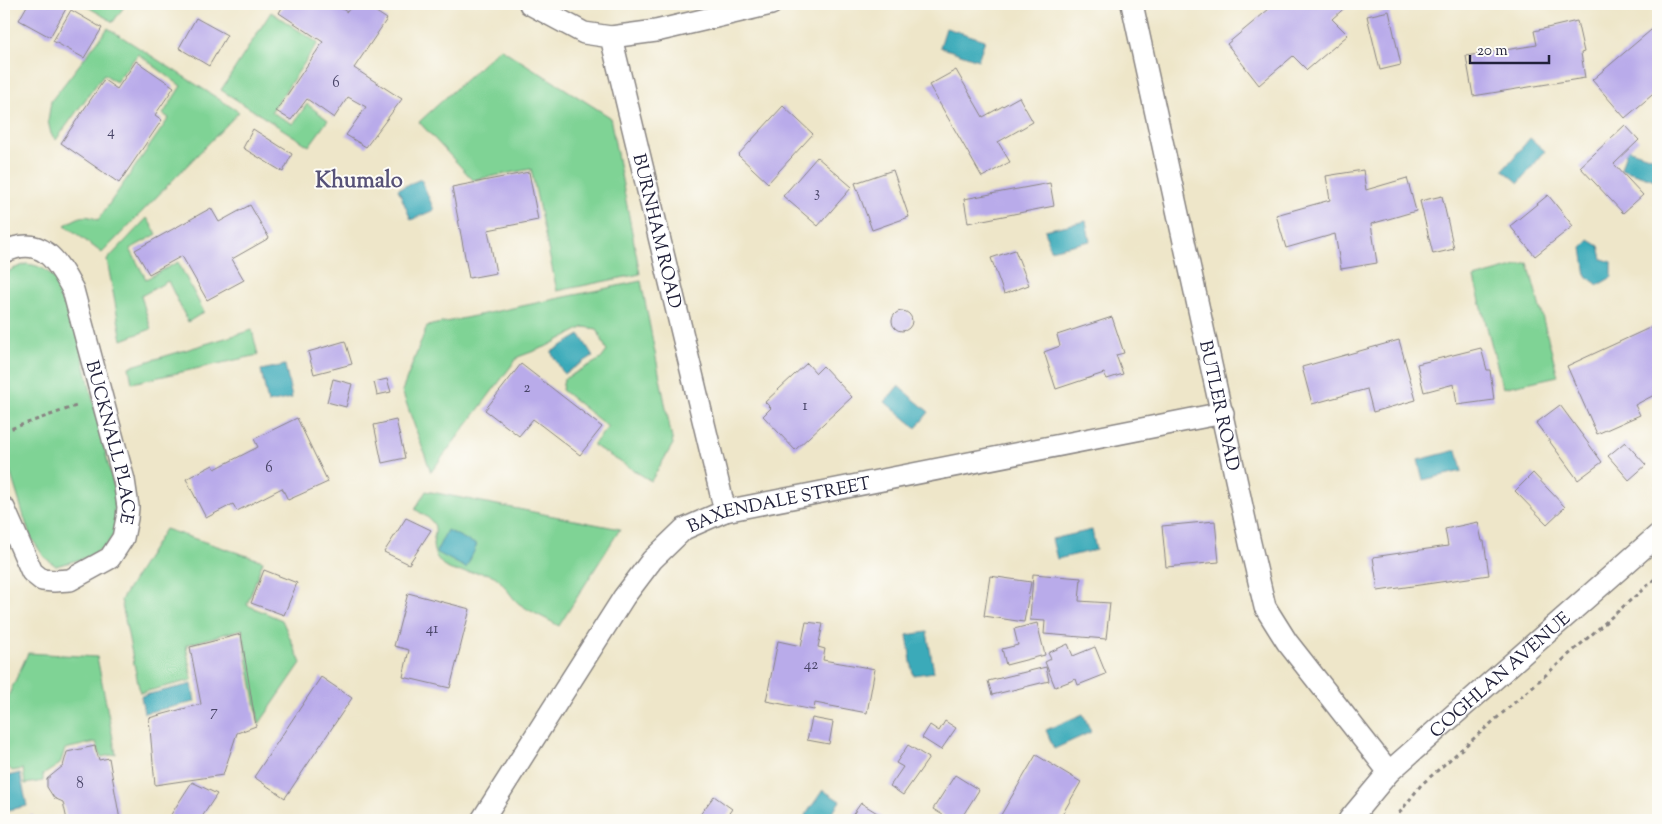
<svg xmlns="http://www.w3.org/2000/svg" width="1662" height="824" viewBox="0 0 1662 824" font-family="'Sorts Mill Goudy',serif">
<rect width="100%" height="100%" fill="#fdfcf7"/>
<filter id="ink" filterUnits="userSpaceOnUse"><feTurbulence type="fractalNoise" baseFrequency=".02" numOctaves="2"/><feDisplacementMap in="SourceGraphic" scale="10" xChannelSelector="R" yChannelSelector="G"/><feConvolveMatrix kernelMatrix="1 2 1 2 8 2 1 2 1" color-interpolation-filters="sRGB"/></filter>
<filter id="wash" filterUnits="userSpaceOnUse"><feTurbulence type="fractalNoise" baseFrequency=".0096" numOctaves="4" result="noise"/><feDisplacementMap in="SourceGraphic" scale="20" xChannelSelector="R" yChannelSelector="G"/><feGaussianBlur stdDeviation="1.12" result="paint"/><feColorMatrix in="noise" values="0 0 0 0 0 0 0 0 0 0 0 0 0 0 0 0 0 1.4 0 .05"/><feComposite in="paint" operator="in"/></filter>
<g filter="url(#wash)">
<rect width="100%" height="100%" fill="#eee6c9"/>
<!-- green -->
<path fill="#7fd395" stroke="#507a68" d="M83,4H126L113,22Z
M271,12L318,43L271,112L293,124L307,104L328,120L309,146L221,90Z
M108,28L239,112L102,253L65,225C79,217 84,213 98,220L169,118L163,114L181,86L138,54L116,82L104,74L56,140L51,134L48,121L51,101Z
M500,48L610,117L640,274L557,291L531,169L473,180L419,122Z
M147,218L157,234L130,249L146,279L178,262L204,312L188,322L168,281L141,296L151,329L122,340L107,260Z
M1528,263L1558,376L1503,388L1474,278Z
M26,264C52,266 58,284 70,304L119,509L117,530L105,547L85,558L56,566L44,557L30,536L4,452V274L13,269Z
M641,281L673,444L651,481L593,445L608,427L562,390L564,379L601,359L607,351L597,329L584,327L545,347L518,357L431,472L402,391L427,326Z
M252,330L258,355L132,383L129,367Z
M426,491L620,529L559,626C546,618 530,612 518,603C510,596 501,578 492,575C477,569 456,577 443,565C423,545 441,533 433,523C429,517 420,513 415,509Z
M165,529L263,561L247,605L282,620L301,663L259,724L242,629L186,645L192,680L140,693L121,600Z
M28,653L97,657L116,754L101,757L96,742L65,749L60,764L43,775V781L25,784L23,769L12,771L4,763V705Z"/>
<!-- water -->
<path fill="#3baab9" stroke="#2e667a" d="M946,28L985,40L978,60L940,47Z
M1530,138L1545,151L1519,183L1503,170Z
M1627,149L1658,159V181L1621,169Z
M421,179L434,210L411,220L398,189Z
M1086,221L1090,241L1050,250L1045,230Z
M1589,240L1599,246L1602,259L1612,262V277L1598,285L1586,276L1582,248Z
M580,335L593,356L564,374L551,352Z
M285,365L292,398L268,403L261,370Z
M898,386L929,412L916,428L885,402Z
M1457,450L1462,471L1423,480L1418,460Z
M447,530L477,545L466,568L436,552Z
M1092,530L1096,550L1057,559L1052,539Z
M927,632L934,672L913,675L907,635Z
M192,684L195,702L144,713L141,696Z
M1083,714L1091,732L1054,749L1046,730Z
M20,773L27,806L4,811V777Z
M823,790L840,801L827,820H802Z"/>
<g id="blocks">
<!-- building -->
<path fill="#b9abea" d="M28,4H62L67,7L50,37L19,20Z
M284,4H334L347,12L353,4H364L387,19L354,68L402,99L366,147L346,135L366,107L348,97L334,118L307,99L291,120L276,111L323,42L279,13Z
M1275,4H1349L1332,19L1348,35L1307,70L1293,56L1259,85L1227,44Z
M71,10L102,28L84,58L53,41Z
M1389,11L1401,65L1380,70L1367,16Z
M196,18L227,35L209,66L179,48Z
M1577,21L1584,52L1581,53L1585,78L1473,96L1466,56L1537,45L1534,31Z
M1657,25L1658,27V90L1625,118L1592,80Z
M136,61L174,87L155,115L162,120L119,183L61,143L104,80L117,89Z
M956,70L983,117L1019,97L1033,122L998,142L1010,162L982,177L929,85Z
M783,106L813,134L768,183L738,155Z
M1625,125L1639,140L1614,164L1643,195L1623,213L1580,167Z
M253,129L292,154L283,172L243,148Z
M817,157L852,187L818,226L783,196Z
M893,170L909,217L872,230L855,183Z
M1363,170L1366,190L1407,178L1416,211L1371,224L1377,263L1341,269L1335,234L1286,248L1276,215L1330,200L1326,176Z
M529,172L538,220L488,230L496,273L469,278L452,187Z
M1050,183L1054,206L968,223L964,199Z
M1548,195L1573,226L1535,256L1510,226Z
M1442,196L1454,249L1433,254L1420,201Z
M250,205L269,238L232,259L244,280L207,300L182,256L149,274L135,250L211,208L219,222Z
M1015,250L1029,285L1004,294L991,258Z
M892 321a10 10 0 1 1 20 0a10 10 0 1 1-20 0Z
M1112,317L1124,353L1116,355L1123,374L1107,379L1104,373L1056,389L1044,352L1060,346L1057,335Z
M1658,324V393L1635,405L1640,415L1597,434L1567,366Z
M1399,340L1416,400L1373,412L1367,389L1312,404L1302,367Z
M345,341L352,364L314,374L308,352Z
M1481,348L1487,370H1490L1494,400L1457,405L1454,384L1424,392L1417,364Z
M807,363L816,373L823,366L852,397L795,450L763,416L771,408L765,402Z
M521,364L602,427L580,455L533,419L519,436L485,410Z
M333,379L352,384L346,407L327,402Z
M387,379L391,392L377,395L374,382Z
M1560,405L1602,462L1578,480L1536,423Z
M297,418L328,482L288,500L282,488L237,511L233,504L206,518L186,479L213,465L215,469L258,447L254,439Z
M396,420L405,458L382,463L374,425Z
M1625,442L1646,465L1629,480L1608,456Z
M1533,473L1565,507L1547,524L1515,491Z
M406,518L431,530L409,564L384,552Z
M1215,521L1219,562L1166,567L1162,526Z
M1478,522L1482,541H1484L1489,575L1378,591L1373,557L1448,546L1445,529Z
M264,570L297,583L284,615L251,603Z
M1033,574L1081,578L1079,601L1110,603L1106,639L1044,634L1045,621L1030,620Z
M990,576L1031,582L1024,622L984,616Z
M408,593L470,609L450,688L403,677L409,650L394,646Z
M806,622L823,624L818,647L825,649L823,660L875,669L867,713L815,703L814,710L766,701L778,641L801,646Z
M1037,623L1045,655L1006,665L1002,649L1018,645L1014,629Z
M241,634L256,726L237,733L223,775L155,785L149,718L201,704L190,647Z
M1068,644L1073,656L1095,647L1106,674L1078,685L1076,679L1055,687L1045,662L1051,659L1048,653Z
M1046,667L1049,681L992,695L988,681Z
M321,677L352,698L285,798L254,777Z
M812,718L833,722L829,744L807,740Z
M945,721L956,728L941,750L922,738L930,725L939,731Z
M908,745L929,758L903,795L890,786L903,767L896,763Z
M95,746L99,760L109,758L120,820H67L63,802L54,798L47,787V779L63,766L67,752Z
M1036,755L1081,782L1059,820H998Z
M955,775L979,790L960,820H951L933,809Z
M192,782L217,794L200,820H180L170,816Z
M714,796L732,809L724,820H696Z
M861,803L882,816L879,820H849Z
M33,815L34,820H15Z"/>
</g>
</g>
<g filter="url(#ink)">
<use href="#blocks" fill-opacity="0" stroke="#888482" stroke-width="1"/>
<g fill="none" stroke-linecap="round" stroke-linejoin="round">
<!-- minor casing -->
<g stroke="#888482" stroke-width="24">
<g id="minor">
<path id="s1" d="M530,4L584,33L611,37L725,511"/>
<path id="s2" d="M1132,4L1250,543L1265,607L1287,642L1389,772"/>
<path d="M611,37L656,31L771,4"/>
<path id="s3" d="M4,252C41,234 57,260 73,290L124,480L128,507L127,518L123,538L110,558L70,580L54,581L42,580L32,572L4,508"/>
<path id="s4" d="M482,820L624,597L652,560L684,529L725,511L1223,413"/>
<path id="s5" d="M1349,820L1389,772L1658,535"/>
</g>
</g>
<!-- path -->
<path stroke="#888482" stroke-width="3" stroke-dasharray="4 4" stroke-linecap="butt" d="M4,431L79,405
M1394,820L1421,785L1658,576"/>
<!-- minor -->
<use href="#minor" stroke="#fff" stroke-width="21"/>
</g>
</g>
<g text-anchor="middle" stroke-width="4" stroke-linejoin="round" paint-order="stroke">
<!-- number labels -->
<g font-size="15" fill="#484467">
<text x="336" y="87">6</text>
<text x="111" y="136">4</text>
<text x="817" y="197">3</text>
<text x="527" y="392">2</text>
<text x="805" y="410">1</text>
<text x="269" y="472">6</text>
<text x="432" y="633">41</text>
<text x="811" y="669">42</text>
<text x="214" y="716">7</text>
<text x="80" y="788">8</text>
</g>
<!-- street labels -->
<g font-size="18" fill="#22223b" stroke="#fdfcf7">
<text dy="6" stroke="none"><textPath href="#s1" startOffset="288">BURNHAM ROAD</textPath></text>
<text dy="6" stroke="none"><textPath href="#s2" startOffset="411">BUTLER ROAD</textPath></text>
<text dy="6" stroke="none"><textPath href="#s3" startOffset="248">BUCKNALL PLACE</textPath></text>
<text dy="6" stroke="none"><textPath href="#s4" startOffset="454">BAXENDALE STREET</textPath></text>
<text dy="6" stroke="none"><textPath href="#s5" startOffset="210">COGHLAN AVENUE</textPath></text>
</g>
<!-- district labels -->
<g font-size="22" font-weight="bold" fill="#575278" stroke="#fdfcf7">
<text x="359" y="187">Khumalo</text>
</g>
</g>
<!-- margin -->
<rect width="1662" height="824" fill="none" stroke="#fdfcf7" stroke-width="20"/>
<!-- scale -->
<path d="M1470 55v8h79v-8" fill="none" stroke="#22223b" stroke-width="2.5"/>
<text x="1477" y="55" font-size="15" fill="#22223b" stroke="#fdfcf7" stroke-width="4" paint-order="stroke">20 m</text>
</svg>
